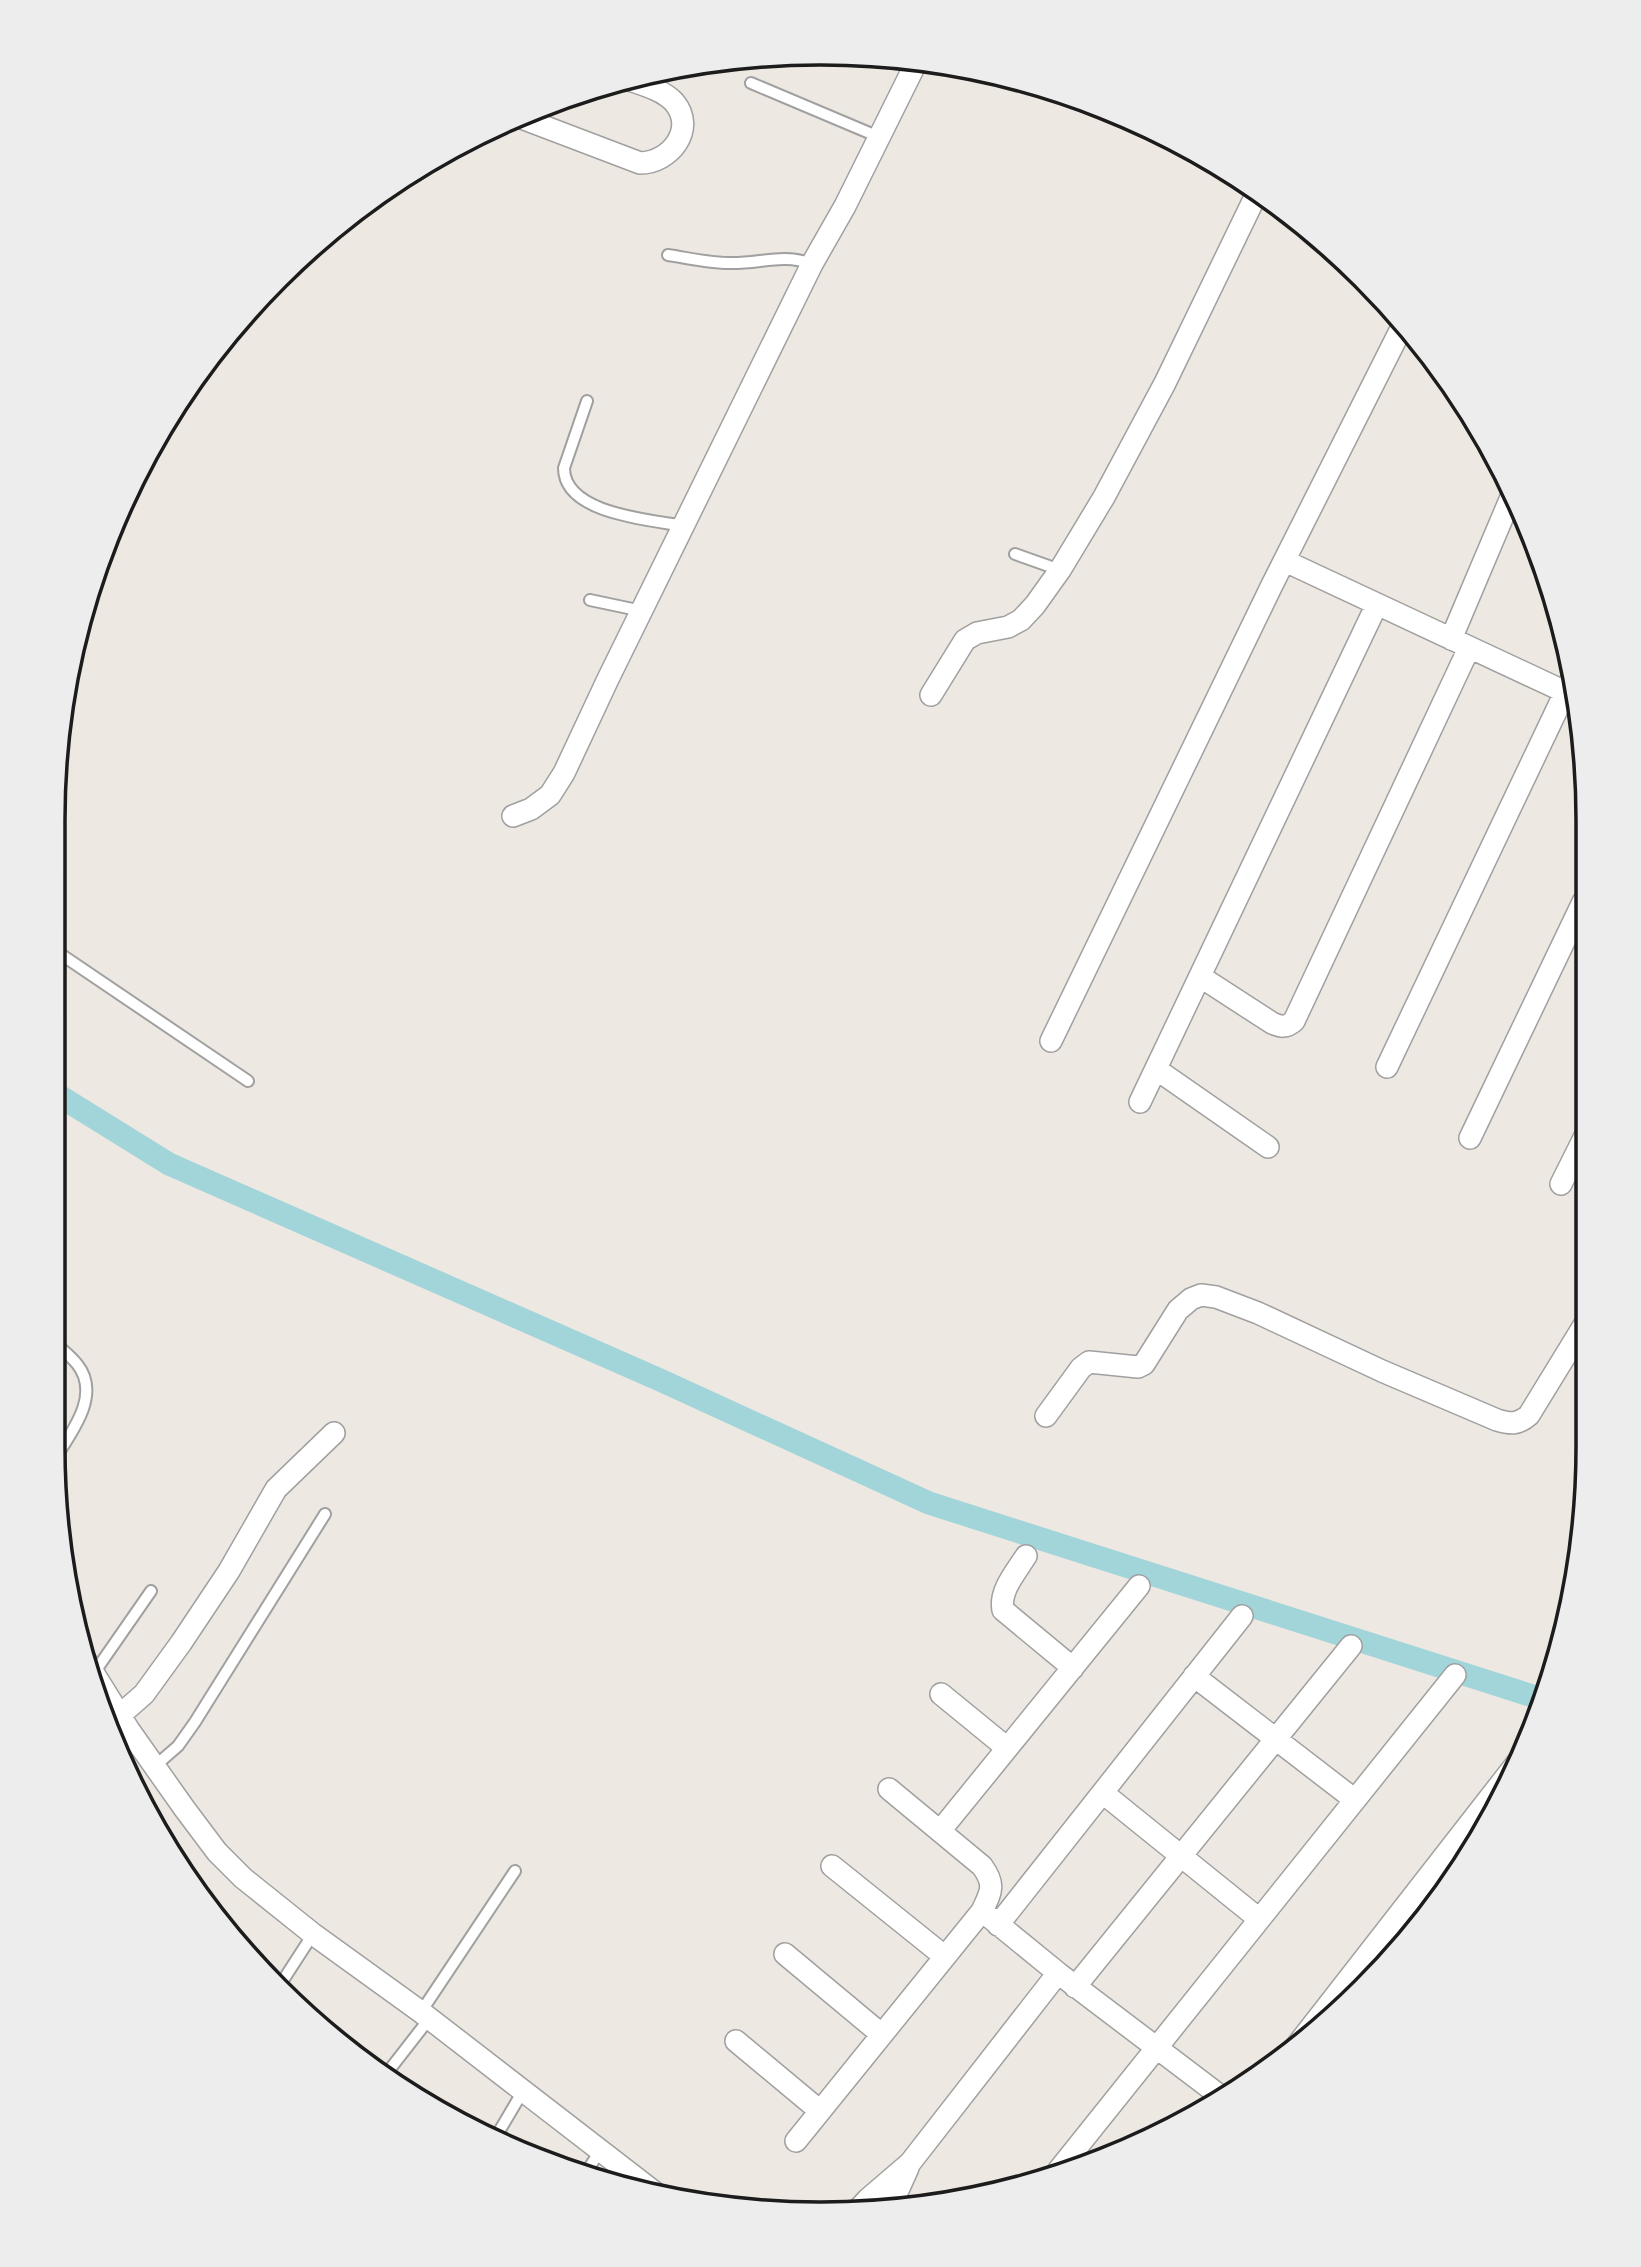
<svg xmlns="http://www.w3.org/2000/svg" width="1641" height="2267" viewBox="0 0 1641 2267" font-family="Poppins,sans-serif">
<rect width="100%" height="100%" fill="#ede8e1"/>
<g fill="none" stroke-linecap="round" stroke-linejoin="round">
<!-- canal -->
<path stroke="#a2d5da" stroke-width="23" d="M53,1092L169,1164L660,1380L929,1503L1542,1699"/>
<!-- service casing -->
<g stroke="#a0a0a0" stroke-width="14">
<path id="service" d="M751,83L879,137
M668,255C688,258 709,263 729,263C760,264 782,253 812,264
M587,401L564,468C564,514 651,520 684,526
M1015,554L1060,570
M590,600L642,611
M53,949L248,1081
M53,1341C60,1348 70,1355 77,1364C102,1395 71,1433 54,1460
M94,1673L151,1591
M155,1766L178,1746L195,1722L325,1514
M280,1985L313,1934
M421,2012L515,1871
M387,2073L429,2019
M494,2140L523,2091
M587,2171L600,2151"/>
</g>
<!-- minor casing -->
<g stroke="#a0a0a0" stroke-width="24">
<path id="minor" d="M519,117L640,163C670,163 697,129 674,102C662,89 640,84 624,78
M1285,561L1576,697
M1451,639L1512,495
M931,695L965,640L977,633L1008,627L1021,620L1035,605L1060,570L1104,497L1165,383L1257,193
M513,816L531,809L550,795L564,773L608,679L812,264L845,206L918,59
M1201,977L1272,1023C1281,1027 1286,1028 1294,1021L1469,648
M1051,1041L1272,585L1403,325
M1387,1067L1571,680
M1156,1069L1268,1147
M1140,1102L1377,604
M1470,1138L1583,902
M1561,1184L1585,1136
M1046,1416L1081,1368L1089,1362L1138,1367L1144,1364L1178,1310L1191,1299L1201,1295L1216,1297L1258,1313L1382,1371L1497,1420C1510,1424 1518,1425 1529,1415L1586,1322
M1026,1556C1016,1572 999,1591 1003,1610L1073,1668
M81,1653L129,1730L184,1808L217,1852L243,1878L313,1934L421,2012L658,2195
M1194,1676L1355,1800
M941,1694L1007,1748
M120,1715L144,1694L181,1643L229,1571L276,1489L334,1433
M116,1750L129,1730
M889,1789L982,1866C996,1885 991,1892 982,1911
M1103,1793L1259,1919
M940,1831L1139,1586
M832,1866L944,1956
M998,1925L1242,1616
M785,1954L881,2034
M1075,1987L1351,1646
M736,2041L820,2111
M1291,2053L1520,1759
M796,2141L982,1911L1058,1973
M1058,2171L1455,1675
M889,2210L908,2168
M856,2212L868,2199L910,2163L1058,1973L1219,2095"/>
</g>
<!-- service -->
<use href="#service" stroke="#fff" stroke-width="10"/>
<!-- minor -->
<use href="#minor" stroke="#fff" stroke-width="21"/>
</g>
<!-- crop -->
<path d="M0 0H1641V2267H0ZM820 65H821A755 755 0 0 1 1576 820V1447A755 755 0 0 1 821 2202H820A755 755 0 0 1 65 1447V820A755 755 0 0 1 820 65Z" fill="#ededed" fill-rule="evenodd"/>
<path fill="none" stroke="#1c1c1c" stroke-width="3.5" d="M820 65H821A755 755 0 0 1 1576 820V1447A755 755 0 0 1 821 2202H820A755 755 0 0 1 65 1447V820A755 755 0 0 1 820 65Z"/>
</svg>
